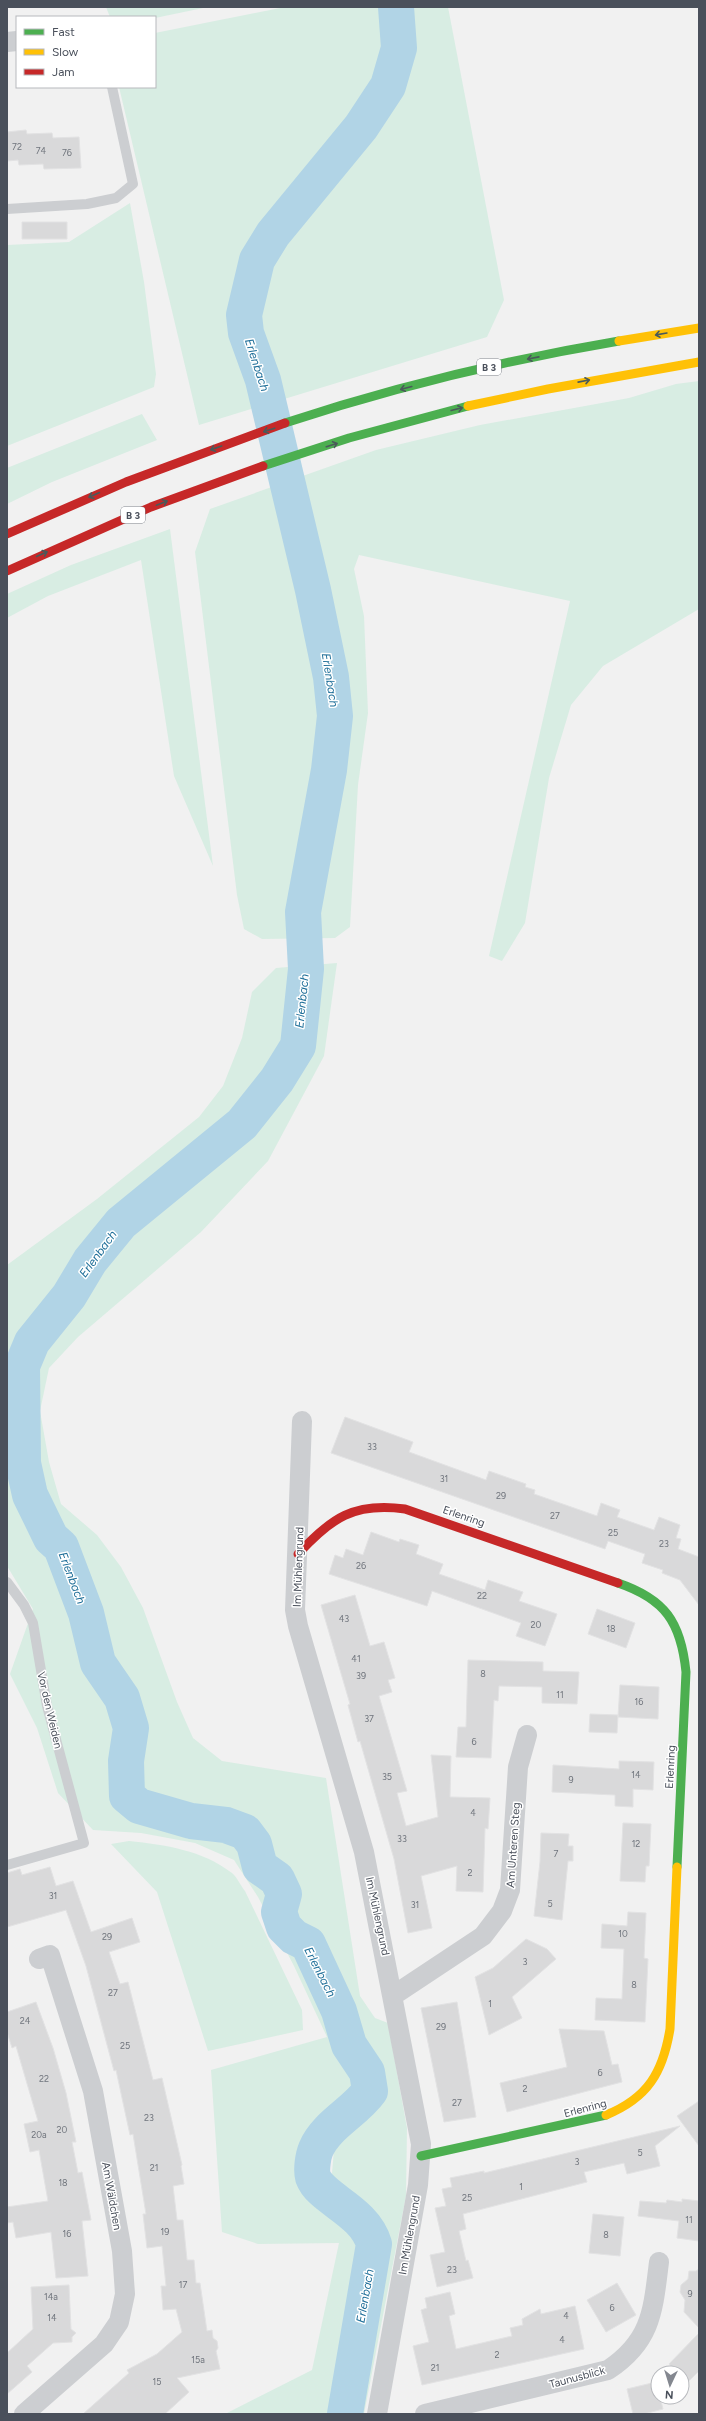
<svg xmlns="http://www.w3.org/2000/svg" width="706" height="2421" viewBox="0 0 706 2421" font-family="Figtree,sans-serif">
<rect width="100%" height="100%" fill="#f1f1f1"/>
<!-- green -->
<path fill="#d8ede3" d="M106,7H208L155,18L110,17Z
M285,7H448L504,300L487,337L199,425L119,87H155V33Z
M130,203L144,282L156,374L154,387L7,446V245L69,242Z
M699,381V609L603,666L571,705L549,778L525,923L502,961L489,956L570,601L359,555L354,569L364,616L368,713L358,785L350,927L335,938L262,939L244,929L237,895L195,552L210,509L376,450L480,425L629,398L676,384Z
M142,414L157,440L52,482L7,504V468Z
M170,529L213,866L174,776L141,560L48,596L7,618V594L71,565Z
M337,963L324,1056L268,1161L201,1232L78,1337L49,1368L40,1411L49,1462L61,1504L97,1535L121,1567L143,1608L177,1702L193,1738L222,1761L326,1778L360,1996L375,2018L388,2023L407,2128L406,2196L364,2414H350L381,2254L377,2235L358,2211L331,2185L334,2149L354,2122L375,2107L356,2072L357,2088L351,2101L319,2128L308,2150L305,2177L317,2198L348,2220L361,2235L364,2255L332,2414H225L312,2370L339,2243L258,2244L222,2232L211,2070L327,2037L294,1966L258,1897L234,1860L195,1843L141,1833L93,1830L58,1793L37,1728L10,1674L33,1609L7,1566V1265L97,1199L199,1117L223,1086L242,1038L252,992L276,968Z
M129,1841C166,1845 202,1850 232,1873C237,1877 241,1886 245,1891L302,2010L303,2030L208,2051L157,1892L111,1844Z"/>
<g fill="none" stroke-linecap="round" stroke-linejoin="round">
<!-- river -->
<path stroke="#b1d4e6" stroke-width="36" d="M345,2414L374,2244C364,2210 321,2199 313,2177C311,2170 313,2156 316,2149C326,2125 355,2112 370,2091L367,2072L349,2045L339,2011L308,1944L294,1937L284,1927L279,1912L284,1894L277,1879L260,1867L254,1844L245,1832L226,1825L191,1821L139,1806L127,1796L126,1761L131,1728L122,1698L98,1663L86,1613L61,1547L51,1538L30,1495L23,1463L22,1366L32,1342L69,1296L90,1261L121,1223L242,1124L277,1080L298,1046L306,969L303,912L329,770L335,716L331,677L313,590L263,380L246,333L244,315L257,260L273,234L361,127L388,86L399,48L396,7"/>
</g>
<!-- building -->
<path fill="#d9d9da" stroke="#e2e2e3" d="M26,130L27,134L52,133L53,138L79,137L81,168L44,169L43,164L19,165L18,160L7,161V132Z
M22,222H67V239H22Z
M345,1417L413,1442L409,1452L486,1480L489,1471L526,1484L525,1487L535,1490L534,1494L597,1516L601,1503L620,1510L617,1517L654,1530L659,1517L680,1525L676,1538L681,1539L678,1549L699,1557V1605L680,1580L662,1573L663,1570L642,1563L645,1554L608,1541L605,1549L331,1453Z
M371,1532L399,1542L400,1539L419,1545L416,1554L443,1564L439,1574L485,1590L488,1580L523,1592L519,1601L557,1614L545,1646L516,1636L521,1623L432,1591L427,1606L329,1574L335,1555L343,1558L346,1549L363,1555Z
M355,1595L370,1646L384,1642L395,1678L388,1680L392,1692L379,1696L407,1791L397,1793L406,1826L438,1817L431,1755L451,1756L450,1797L490,1798L488,1829L485,1828L483,1892L456,1891L457,1866L421,1876L432,1928L408,1933L394,1859L360,1741L358,1742L348,1705L350,1704L321,1605Z
M597,1609L635,1623L626,1648L588,1634Z
M468,1660L543,1662V1671L579,1672L577,1704L542,1703V1687L499,1686L498,1701L494,1700L491,1758L456,1757L458,1727H466Z
M620,1685L659,1687L658,1719L618,1717Z
M590,1714L618,1715L617,1733L589,1732Z
M619,1761L654,1762L653,1790L633,1789V1807L615,1806V1795L552,1792L553,1765L619,1769Z
M623,1823L651,1824L649,1866H646L645,1882L620,1881Z
M541,1833L569,1834L568,1846H573V1861H568L562,1920L534,1916L540,1862Z
M50,1867L56,1886L73,1881L91,1932L132,1918L140,1942L109,1952L120,1984L128,1982L153,2080L162,2078L182,2165L181,2166L184,2184L173,2186L177,2220H183L187,2260H194L196,2283H200L207,2331L212,2330L213,2338L217,2341L218,2348L216,2351L220,2369L177,2378L189,2392L165,2414H83L129,2373L127,2370L157,2354L182,2332L176,2309L163,2310L161,2286H166L162,2246L147,2248L143,2214H146L133,2134L130,2135L116,2070L114,2071L86,1966L66,1910L7,1927V1873L20,1869L22,1875Z
M628,1912L646,1913L644,1958L648,1959L645,2022L595,2020L596,1998L622,1999L624,1949L601,1948L602,1924L627,1926Z
M526,1939L547,1949L556,1959L512,1997L522,2018L489,2035L475,1977L493,1968Z
M36,2002L53,2048L66,2093L76,2142H72L78,2173L82,2172L91,2220L82,2221L88,2276L56,2278L51,2232L16,2238L13,2222L7,2223V2207L48,2201L39,2150L30,2152L24,2124L38,2121L16,2046L12,2048L7,2032V2012Z
M457,2002L476,2117L444,2122L421,2008Z
M559,2029L604,2031L612,2065L618,2064L622,2082L507,2112L500,2083L567,2067Z
M699,2101V2146L677,2116Z
M680,2126L655,2146L660,2166L627,2174L624,2163L584,2172L587,2182L463,2214L466,2229L459,2231L466,2261L468,2260L473,2278L437,2287L430,2255L445,2252L435,2208L446,2206L442,2189L452,2187L450,2178L484,2171V2173Z
M682,2199L699,2201V2241L677,2238L679,2221L638,2216L640,2201L666,2203L667,2200L682,2202Z
M593,2214L624,2217L620,2256L589,2253Z
M699,2269V2328L684,2312L685,2300L680,2292L681,2285L688,2279L689,2271H696Z
M617,2283L636,2315L606,2332L587,2300Z
M69,2285L71,2329L76,2333L72,2337V2342L53,2343L27,2366L32,2372L7,2394V2353L33,2329L31,2287Z
M450,2292L455,2314L449,2316L456,2349L512,2336L510,2328L523,2325L522,2319L540,2309L541,2314L575,2306L584,2349L422,2385L413,2346L429,2342L421,2310L427,2308L425,2298Z
M699,2333V2371L688,2382L682,2376V2373H679L669,2364Z
M656,2382L658,2397H660L663,2409L644,2414H633L627,2389Z"/>
<g fill="none" stroke-linecap="round" stroke-linejoin="round">
<!-- lane -->
<path stroke="#ccced1" stroke-width="10" d="M7,209L87,204L116,198L133,184L112,87
M7,1582L24,1605L33,1623L47,1706L84,1843L7,1865"/>
<!-- street -->
<path stroke="#ccced1" stroke-width="20" d="M7,42L17,41
M302,1421L295,1610L298,1626L364,1852L421,2144L418,2185L377,2414
M394,1995L483,1936L502,1911L510,1890L518,1767L527,1735
M24,2414L104,2344L119,2322L125,2294L122,2251L93,2091L50,1955L39,1959
M425,2414L608,2370C652,2341 653,2310 659,2262"/>
<!-- fast -->
<path stroke="#4caf50" stroke-width="9" d="M285,423C395,387 506,360 619,341
M263,466L349,438L468,406
M618,1583C665,1599 681,1622 686,1672L677,1867
M421,2156L606,2115"/>
<!-- slow -->
<path stroke="#ffc107" stroke-width="9" d="M619,341L699,328
M468,406L548,389L699,362
M606,2115C648,2098 663,2072 670,2029L677,1867"/>
<!-- jam -->
<path stroke="#c62828" stroke-width="9" d="M7,534L126,482L285,423
M7,571L151,507L263,466
M298,1554C331,1518 354,1502 405,1509L618,1583"/>
</g>
<!-- one-way arrows -->
<defs><path id="oneway-shaft" d="M-6 0H5M1.5-3L5.5 0L1.5 3" fill="none" stroke-width="1.6" stroke-linecap="round" stroke-linejoin="round"/></defs>
<g stroke="#4a5a5a">
<use href="#oneway-shaft" transform="translate(661 334) rotate(170)"/>
<use href="#oneway-shaft" transform="translate(533 358) rotate(169)"/>
<use href="#oneway-shaft" transform="translate(584 381) rotate(-11)"/>
<use href="#oneway-shaft" transform="translate(406 388) rotate(165)"/>
<use href="#oneway-shaft" transform="translate(457 409) rotate(-14)"/>
<use href="#oneway-shaft" transform="translate(269 430) rotate(162)"/>
<use href="#oneway-shaft" transform="translate(332 445) rotate(-17)"/>
<use href="#oneway-shaft" transform="translate(216 448) rotate(161)"/>
<use href="#oneway-shaft" transform="translate(94 495) rotate(156)"/>
<use href="#oneway-shaft" transform="translate(162 503) rotate(-21)"/>
<use href="#oneway-shaft" transform="translate(42 554) rotate(-24)"/>
</g>
<g text-anchor="middle" stroke-width="3" stroke-linejoin="round" paint-order="stroke">
<!-- number labels -->
<g font-size="9" fill="#6f747c">
<text x="17" y="150">72</text>
<text x="41" y="154">74</text>
<text x="67" y="156">76</text>
<text x="372" y="1450">33</text>
<text x="444" y="1482">31</text>
<text x="501" y="1499">29</text>
<text x="555" y="1519">27</text>
<text x="613" y="1536">25</text>
<text x="664" y="1547">23</text>
<text x="361" y="1569">26</text>
<text x="482" y="1599">22</text>
<text x="344" y="1622">43</text>
<text x="536" y="1628">20</text>
<text x="611" y="1632">18</text>
<text x="356" y="1662">41</text>
<text x="483" y="1677">8</text>
<text x="361" y="1679">39</text>
<text x="560" y="1698">11</text>
<text x="639" y="1705">16</text>
<text x="369" y="1722">37</text>
<text x="474" y="1745">6</text>
<text x="636" y="1778">14</text>
<text x="387" y="1780">35</text>
<text x="571" y="1783">9</text>
<text x="473" y="1816">4</text>
<text x="402" y="1842">33</text>
<text x="636" y="1847">12</text>
<text x="556" y="1857">7</text>
<text x="470" y="1876">2</text>
<text x="53" y="1899">31</text>
<text x="550" y="1907">5</text>
<text x="415" y="1908">31</text>
<text x="623" y="1937">10</text>
<text x="107" y="1940">29</text>
<text x="525" y="1965">3</text>
<text x="634" y="1988">8</text>
<text x="113" y="1996">27</text>
<text x="490" y="2007">1</text>
<text x="25" y="2024">24</text>
<text x="441" y="2030">29</text>
<text x="125" y="2049">25</text>
<text x="600" y="2076">6</text>
<text x="44" y="2082">22</text>
<text x="525" y="2092">2</text>
<text x="457" y="2106">27</text>
<text x="149" y="2121">23</text>
<text x="62" y="2133">20</text>
<text x="39" y="2138">20a</text>
<text x="640" y="2156">5</text>
<text x="577" y="2165">3</text>
<text x="154" y="2171">21</text>
<text x="63" y="2186">18</text>
<text x="521" y="2190">1</text>
<text x="467" y="2201">25</text>
<text x="689" y="2223">11</text>
<text x="165" y="2235">19</text>
<text x="67" y="2237">16</text>
<text x="606" y="2238">8</text>
<text x="452" y="2273">23</text>
<text x="183" y="2288">17</text>
<text x="690" y="2297">9</text>
<text x="51" y="2300">14a</text>
<text x="612" y="2311">6</text>
<text x="566" y="2319">4</text>
<text x="52" y="2321">14</text>
<text x="562" y="2343">4</text>
<text x="497" y="2358">2</text>
<text x="198" y="2363">15a</text>
<text x="435" y="2371">21</text>
<text x="157" y="2385">15</text>
</g>
<!-- shield labels -->
<g fill="#fff" stroke="#80848c" stroke-width="1">
<rect x="477" y="359" width="24" height="16" rx="3"/>
<rect x="121" y="507" width="24" height="16" rx="3"/>
</g>
<g font-size="10" font-weight="bold" fill="#4a505b">
<text x="489" y="371">B 3</text>
<text x="133" y="519">B 3</text>
</g>
<!-- street labels -->
<g font-size="11" fill="#4a505b" stroke="#fff">
<text transform="translate(464 1516) rotate(19)" y="4">Erlenring</text>
<text transform="translate(298 1567) rotate(-88)" y="4">Im Mühlengrund</text>
<text transform="translate(50 1710) rotate(77)" y="4">Vor den Weiden</text>
<text transform="translate(670 1767) rotate(-87)" y="4">Erlenring</text>
<text transform="translate(513 1845) rotate(-86)" y="4">Am Unteren Steg</text>
<text transform="translate(378 1916) rotate(78)" y="4">Im Mühlengrund</text>
<text transform="translate(585 2108) rotate(-15)" y="4">Erlenring</text>
<text transform="translate(112 2196) rotate(80)" y="4">Am Wäldchen</text>
<text transform="translate(409 2235) rotate(-80)" y="4">Im Mühlengrund</text>
<text transform="translate(577 2377) rotate(-15)" y="4">Taunusblick</text>
</g>
<!-- water labels -->
<g font-size="12" font-style="italic" fill="#1f6f99" stroke="#fff">
<text transform="translate(257 365) rotate(72)" y="4">Erlenbach</text>
<text transform="translate(330 680) rotate(81)" y="4">Erlenbach</text>
<text transform="translate(302 1001) rotate(-84)" y="4">Erlenbach</text>
<text transform="translate(98 1254) rotate(-54)" y="4">Erlenbach</text>
<text transform="translate(72 1578) rotate(69)" y="4">Erlenbach</text>
<text transform="translate(320 1972) rotate(63)" y="4">Erlenbach</text>
<text transform="translate(365 2296) rotate(-80)" y="4">Erlenbach</text>
</g>
</g>
<!-- border -->
<rect width="706" height="2421" fill="none" stroke="#4a505b" stroke-width="16"/>
<!-- legend -->
<rect x="16" y="16" width="140" height="72" fill="#ffffff" stroke="#b7b9bd"/>
<rect x="24" y="29" width="20" height="6" fill="#4caf50" stroke="#b7b9bd"/>
<text x="52" y="36" font-size="12" fill="#4a505b">Fast</text>
<rect x="24" y="49" width="20" height="6" fill="#ffc107" stroke="#b7b9bd"/>
<text x="52" y="56" font-size="12" fill="#4a505b">Slow</text>
<rect x="24" y="69" width="20" height="6" fill="#c62828" stroke="#b7b9bd"/>
<text x="52" y="76" font-size="12" fill="#4a505b">Jam</text>
<!-- north arrow -->
<g transform="translate(670 2385) rotate(184)"><circle r="19" fill="#ffffff" stroke="#b7b9bd"/>
<path d="M0-3L7 15L0 10L-7 15Z" fill="#848890"/>
<text y="-6" font-size="11" font-weight="bold" text-anchor="middle" fill="#4a505b">N</text>
</g>
</svg>
